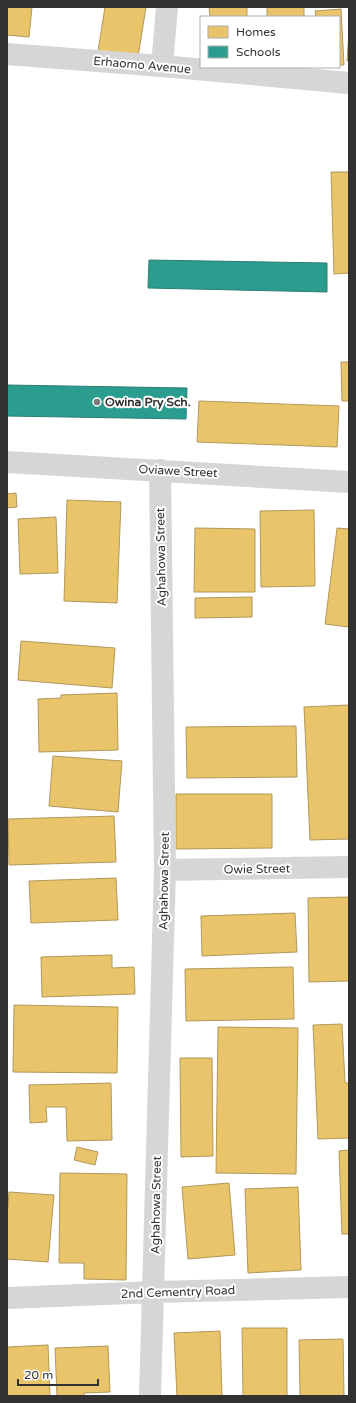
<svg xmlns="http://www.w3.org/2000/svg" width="356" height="1403" viewBox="0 0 356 1403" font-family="'Varela Round',sans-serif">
<rect width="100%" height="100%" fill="#fff"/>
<!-- homes -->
<path fill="#e9c46a" stroke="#b29859" d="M7,7H32L29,37L7,35Z
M105,7H146L138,57L98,51Z
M209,7H247V17H210Z
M267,7H304V17H267Z
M341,9L344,65H339V17H316L315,11Z
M349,32V61H347Z
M331,172H349V273L334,274Z
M341,362H349V401H342Z
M199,401L339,406L337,447L197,442Z
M16,493L17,507L7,508V494Z
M67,500L121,502L117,603L64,601Z
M314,510L315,586L261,587L260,511Z
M56,517L58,573L20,574L18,519Z
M195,528L255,529V592H194Z
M337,528L349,529V627L325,624Z
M252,597V617L195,618V598Z
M21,641L115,648L112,688L18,680Z
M117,693L118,750L39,752L38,699L61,698V695Z
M349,705V839L310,840L304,707Z
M296,726L297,777L187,778L186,727Z
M53,756L122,761L118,812L49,806Z
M176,794H272V848L176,849Z
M114,816L116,862L9,865L8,819Z
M116,878L118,920L31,923L29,881Z
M349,897V981L309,982L308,898Z
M295,913L297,952L202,956L201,916Z
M112,955V968L134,967L135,994L42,997L41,957Z
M293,967L294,1019L186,1021L185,969Z
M14,1005L118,1007L117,1073L13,1072Z
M342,1024L345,1083H349V1138L318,1139L313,1025Z
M218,1027L298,1028L296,1174L216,1173Z
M180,1058H212L213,1156L181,1157Z
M111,1083L112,1140L67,1141L66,1107H46L47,1122L30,1123L29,1085Z
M77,1147L98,1152L95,1165L74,1160Z
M349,1150V1234H342L339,1151Z
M60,1173L127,1174L126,1280L84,1279V1263H59Z
M229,1183L235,1255L188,1259L182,1187Z
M298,1187L301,1270L248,1273L245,1189Z
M9,1192L54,1195L48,1262L7,1259V1218Z
M242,1328H287V1396H243Z
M220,1331L222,1396H177L174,1333Z
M343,1339L344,1396H300L299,1340Z
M48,1345L50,1396H7V1347Z
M108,1346L110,1392L84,1393V1396H57L55,1348Z"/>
<!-- schools -->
<path fill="#2a9d8f" stroke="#2c7d73" d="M149,260L327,263V292L148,288Z
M7,385L187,388L186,419L7,416Z"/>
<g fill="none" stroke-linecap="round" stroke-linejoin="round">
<!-- street -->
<path stroke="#d6d6d6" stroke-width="22" d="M7,54L162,66L349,83
M162,66L167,7
M7,462L349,482
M165,870L349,867
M7,1298L154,1292L349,1287
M150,1396L165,870L160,470"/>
</g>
<!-- markers -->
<circle fill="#7a7a7a" stroke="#fff" stroke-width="1.5" cx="97" cy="402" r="4"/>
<g text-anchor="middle" stroke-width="4" stroke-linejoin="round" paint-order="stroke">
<!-- street labels -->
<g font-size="12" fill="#323232" stroke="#fff">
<text transform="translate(142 65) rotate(5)" y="4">Erhaomo Avenue</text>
<text transform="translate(178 471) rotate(3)" y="4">Oviawe Street</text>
<text transform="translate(161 557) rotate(-91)" y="4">Aghahowa Street</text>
<text transform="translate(257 869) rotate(-1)" y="4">Owie Street</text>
<text transform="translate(164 881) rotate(-89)" y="4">Aghahowa Street</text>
<text transform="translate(156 1205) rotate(-89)" y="4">Aghahowa Street</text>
<text transform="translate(178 1292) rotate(-2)" y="4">2nd Cementry Road</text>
</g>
<!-- poi labels -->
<g font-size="12" font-weight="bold" fill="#323232" stroke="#fff" text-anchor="start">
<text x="105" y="406">Owina Pry Sch.</text>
</g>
</g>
<!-- border -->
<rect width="356" height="1403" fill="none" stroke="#323232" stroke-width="16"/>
<!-- legend -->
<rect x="200" y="16" width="140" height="52" fill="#ffffff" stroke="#adadad"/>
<rect x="208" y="26" width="20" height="12" fill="#e9c46a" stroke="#adadad"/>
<text x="236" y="36" font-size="12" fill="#323232">Homes</text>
<rect x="208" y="46" width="20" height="12" fill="#2a9d8f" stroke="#adadad"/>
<text x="236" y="56" font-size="12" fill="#323232">Schools</text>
<!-- scale -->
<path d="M18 1379v6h80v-6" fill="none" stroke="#323232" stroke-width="2"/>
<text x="24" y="1379" font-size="12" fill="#323232" stroke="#ffffff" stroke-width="3" paint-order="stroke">20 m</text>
</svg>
